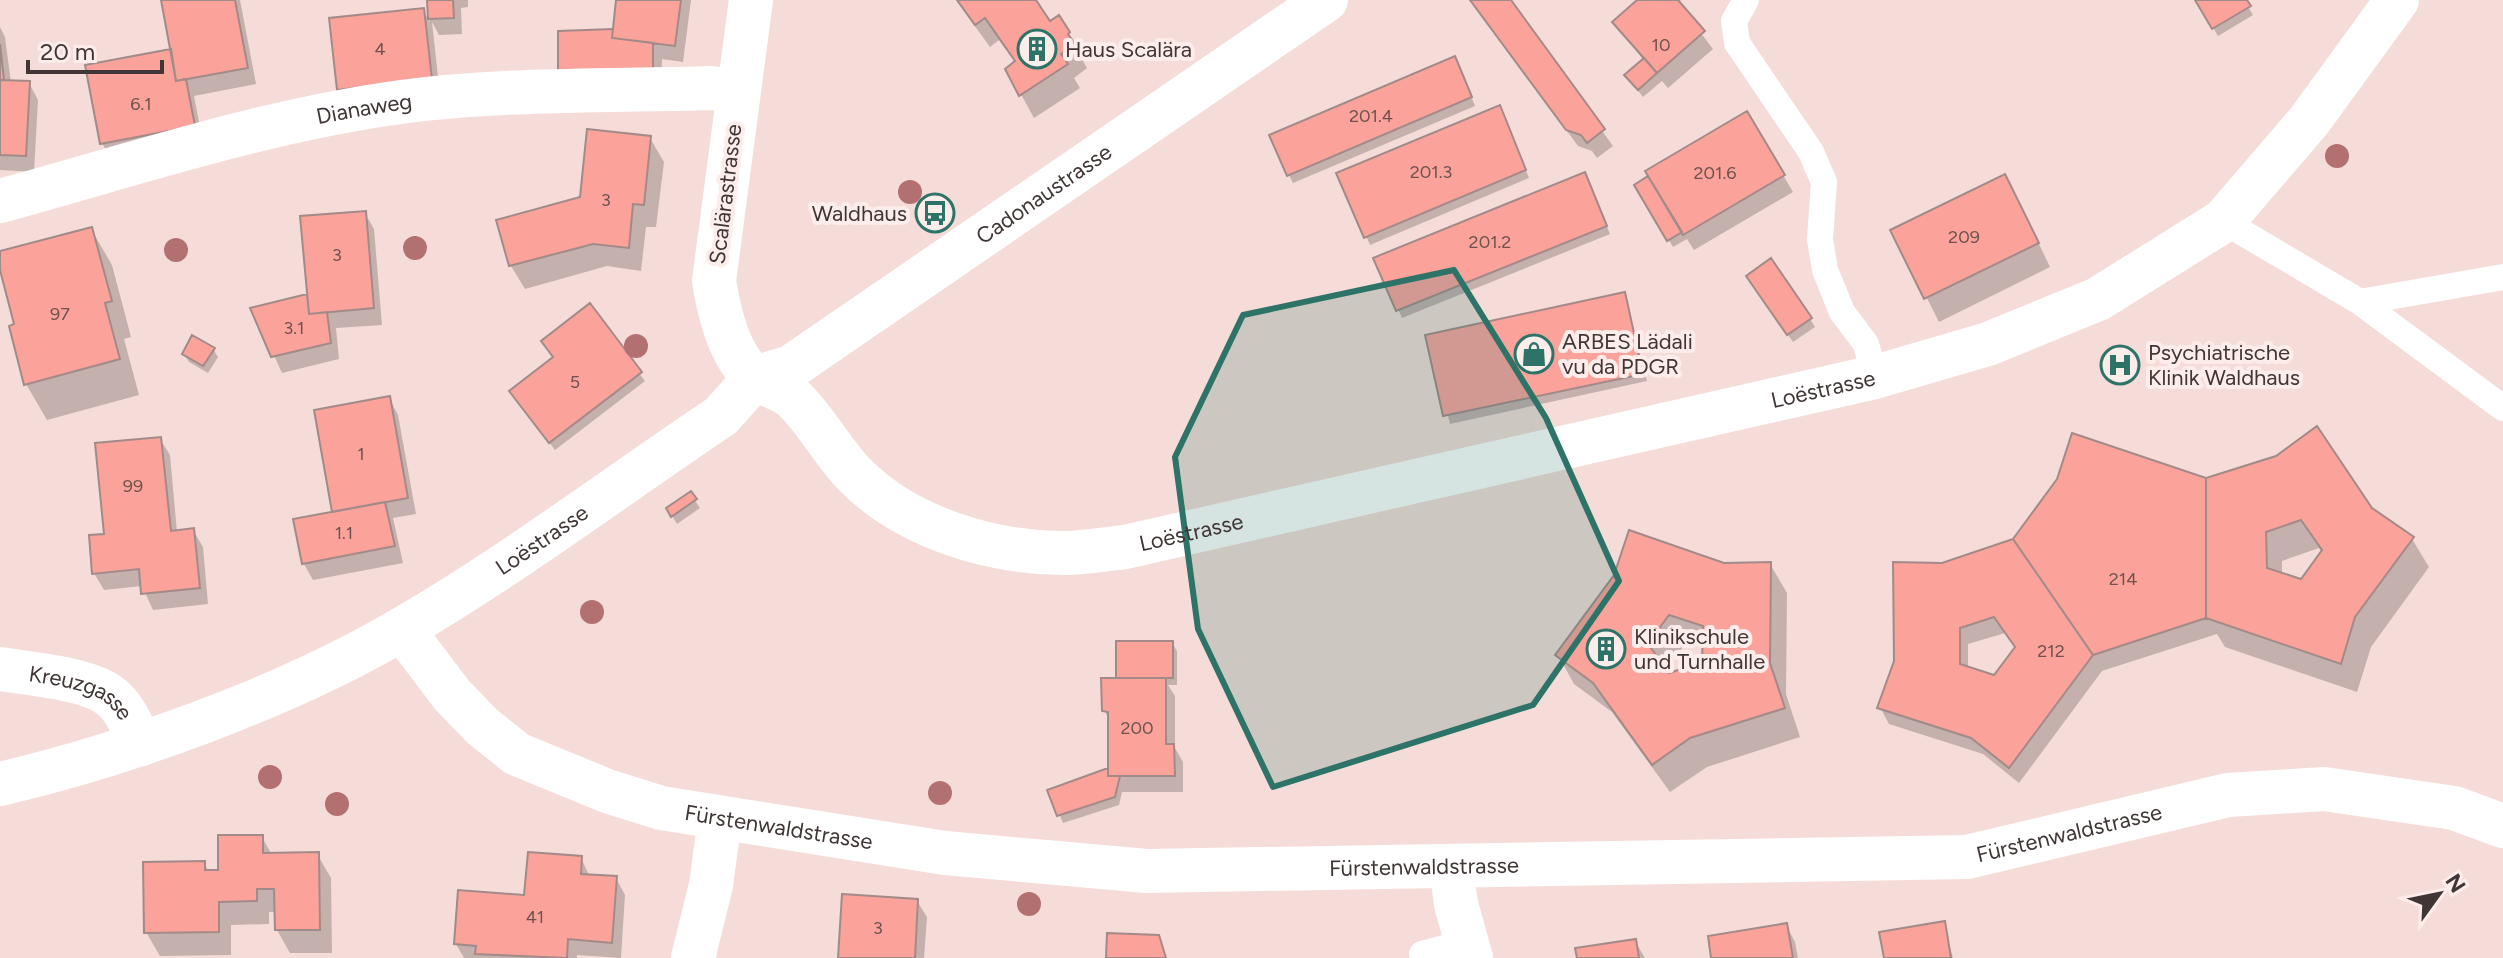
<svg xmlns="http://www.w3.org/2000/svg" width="2503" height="958" viewBox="0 0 2503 958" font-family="Figtree,sans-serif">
<rect width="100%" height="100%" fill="#f6dcd9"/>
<!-- shadow -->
<path fill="#0003" fill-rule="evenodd" d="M163,0H240L256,84L194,96L203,143L111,159L102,143L173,50Z
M429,0H468V7L461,8L462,34L439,35L432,22L440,95L349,105L339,89L423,10L430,22Z
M618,0H691L683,62L662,59L661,90L614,31Z
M956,0H1033L1050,23L1058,18L1087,68L1074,78L1080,88L1034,118L1007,69L1016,63L999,40L990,47Z
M1470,0H1508L1613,146L1597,158L1592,151L1578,146Z
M1640,0H1681L1678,3L1713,49L1668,88L1662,81L1643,97L1627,76L1644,61L1615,22Z
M2197,0H2244L2253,15L2218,36Z
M0,27L5,37L11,83H29L38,100L34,172L0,170Z
M1459,66L1475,106L1293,183L1289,175Z
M1747,114L1793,192L1694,250L1687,239L1673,247L1636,186L1660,200Z
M1503,116L1529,178L1370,245L1339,174Z
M650,138L664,162L656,227H646L641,271L607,266L525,289L511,266L499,221L581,199Z
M1589,183L1610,234L1402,318L1376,259Z
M2018,200L2050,267L1939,322L1893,231Z
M365,213L374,229L382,325L336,328L339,359L282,373L253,309L309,296Z
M91,229L112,265L131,337L124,339L139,395L47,420L26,384L0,253Z
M1753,284L1810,319L1815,327L1793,342Z
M1624,294L1647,381L1450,424L1428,336Z
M589,306L645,381L555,450L516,399L555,358Z
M213,349L218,357L208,373L189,362L184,354Z
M389,398L398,415L416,514L393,518L403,563L313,580L304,564L295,521L334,513Z
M160,439L170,455L177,532L193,530L203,547L208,604L153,610L142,586L104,590L94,573Z
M2206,480L2370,510L2412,539L2429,567L2371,647L2357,692L2225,647L2217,634L2102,671L2019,783L1983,754L1889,724L1880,707L1942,565ZM2319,548L2322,553L2302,581L2282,575V561ZM2005,633L2016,648L1995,677L1968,668V644Z
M690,493L700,508L677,524L668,509Z
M1770,564L1787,593L1786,694L1800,737L1707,767L1670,792L1612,712L1574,684L1558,655L1723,565ZM1686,643L1704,649V664L1668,675L1665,671Z
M1172,643L1177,651V685H1168L1175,696V748L1183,762V792H1122L1119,805L1063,823L1050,791L1110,769V721L1104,710L1120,680Z
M262,837L272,855L317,854L331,878L332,953H290L277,930V912H269V924L231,925V955L160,956L146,932L204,863L209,872H220Z
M581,858L590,877L616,878L625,895L621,958L577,955V958H464L456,944Z
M917,901L927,917L924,958H840Z
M1944,924L1953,958H1886Z
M1786,925L1795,942L1798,958H1713Z
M1635,941L1645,958H1579Z"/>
<!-- building -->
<path fill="#fba39b" stroke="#a28a88" stroke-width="2" fill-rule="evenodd" d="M161,0H235L248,68L176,81Z
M427,0H453L454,18L428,19Z
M616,0H681L675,46L612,38Z
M957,0H1036L1050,21L1059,15L1070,32L1068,34L1075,44L1061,54L1068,64L1019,96L1005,69L1015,61L985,18L975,25Z
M1470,0H1511L1605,129L1587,143L1581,135L1566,130Z
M1637,0H1678L1705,31L1657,73L1612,22Z
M2195,0H2247L2251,6L2212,29Z
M424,8L432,79L337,90L329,18Z
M613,29L612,38L653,43V74L558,75V31Z
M0,44L4,80H0Z
M171,49L176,81L186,79L195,126L100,144L85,65Z
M1455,56L1472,97L1287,176L1269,135Z
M1644,58L1657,73L1638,90L1624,75Z
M0,80L30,81L26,156L0,155Z
M1500,105L1526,170L1364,238L1336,173Z
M1747,111L1785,175L1683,235L1645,171Z
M587,129L651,136L644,205L633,204L629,248L593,244L509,266L496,220L580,197Z
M1585,172L1607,226L1396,311L1373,258Z
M2005,174L2039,243L1924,299L1890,230Z
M1648,176L1682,232L1667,241L1634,185Z
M366,211L374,308L309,314L300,216Z
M92,227L112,301L105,303L120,359L24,385L9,326L14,324L0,270V251Z
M1771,258L1812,318L1787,335L1746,276Z
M1625,292L1643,374L1443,416L1425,335Z
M307,294L309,314L327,312L331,343L271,357L250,308Z
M590,303L642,372L549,443L509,391L553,357L541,341Z
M192,335L215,348L203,366L182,354Z
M390,396L408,498L332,512L314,410Z
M2317,426L2372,508L2414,537L2355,617L2341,664L2206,618V478L2276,456ZM2301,520L2322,550L2301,579L2267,568L2266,532Z
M2072,433L2206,478V618L2093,655L2013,539L2057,479Z
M161,437L171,531L194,528L200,588L141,594L139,569L92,574L89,535L104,534L95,443Z
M691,491L697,499L671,517L666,508Z
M385,502L395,546L302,564L293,519Z
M1629,530L1724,563L1771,562L1770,663L1785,708L1690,738L1652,765L1593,683L1555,655L1614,575ZM1669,615L1703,626L1702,662L1669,673L1648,644Z
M2013,539L2093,655L2009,768L1971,738L1877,708L1894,661L1893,562L1942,563ZM1994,617L2015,647L1994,675L1960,664V628Z
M1116,641H1173V678H1116Z
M1101,678H1166V744H1174L1175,776H1108V712L1102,711Z
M1108,768V776H1120L1115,797L1057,816L1047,790Z
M218,835H263V853L319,852L320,930H275L274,889H257V901L219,902V932L144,933L143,862L205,861V870H218Z
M528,852L582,856L581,874L617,876L612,943L568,939L567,958L475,954L476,946L454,944L458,890L524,895Z
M842,894L918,899L915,958H838Z
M1945,921L1951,958H1884L1879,932Z
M1787,923L1793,958H1711L1708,936Z
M1107,933L1159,935L1166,958H1106Z
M1636,939L1639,958H1577L1575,948Z"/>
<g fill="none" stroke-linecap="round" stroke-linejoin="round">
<!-- service -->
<path stroke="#fff" stroke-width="26" d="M1746,0L1734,21L1737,43L1811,152L1824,182L1820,239L1825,270L1842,312L1866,344L1875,377
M2223,221L2360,302L2503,408
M2360,302L2503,277
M1422,954L1466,942"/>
<!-- minor -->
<g stroke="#fff" stroke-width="44">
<path id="s1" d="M751,0L714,281C719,312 730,361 758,379C769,387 786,390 795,400C818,423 833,453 856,476C908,528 992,553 1064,553C1084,553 1105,549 1125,547L1875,377L1988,344L2098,299L2223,221L2309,121L2397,0"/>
<path id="s2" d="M0,201C139,163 281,115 425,99C516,89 618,91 711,88L738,91"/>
<path id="s3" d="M755,378L791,367L1326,0"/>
<path id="s4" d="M402,629L452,695L482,726L517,754L607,791L661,808L945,853L1147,871L1967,857L2228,795L2324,789L2454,808L2503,826"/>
<path id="s5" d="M0,669C30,674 87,678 110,696C125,707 132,727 141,744"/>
<path id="s6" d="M0,784C129,754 288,696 402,629C512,565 615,487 721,416L755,378"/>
<path d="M1451,867L1456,904L1471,958"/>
<path d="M693,958L711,885L720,818"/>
</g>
</g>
<!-- trees -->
<g fill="#b37070">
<circle cx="2337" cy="156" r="12"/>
<circle cx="910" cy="192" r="12"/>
<circle cx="415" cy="248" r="12"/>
<circle cx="176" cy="250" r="12"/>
<circle cx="636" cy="346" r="12"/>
<circle cx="592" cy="612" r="12"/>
<circle cx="270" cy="777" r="12"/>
<circle cx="940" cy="793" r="12"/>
<circle cx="337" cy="804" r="12"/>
<circle cx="1029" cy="904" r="12"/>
</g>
<!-- marked area -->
<path fill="#2d7367" fill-opacity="0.2" stroke="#2d7367" stroke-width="6" stroke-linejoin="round" d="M1454,270L1546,418L1619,581L1533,705L1273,787L1198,629L1175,457L1243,315Z"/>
<!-- icons -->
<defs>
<g id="building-ring" transform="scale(2)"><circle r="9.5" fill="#fcecea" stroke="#2d7367" stroke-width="1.5"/><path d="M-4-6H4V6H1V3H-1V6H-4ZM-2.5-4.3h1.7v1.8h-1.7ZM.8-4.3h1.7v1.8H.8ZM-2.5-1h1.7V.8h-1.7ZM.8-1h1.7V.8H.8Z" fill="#2d7367"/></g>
<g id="bus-ring" transform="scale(2)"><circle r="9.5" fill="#fcecea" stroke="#2d7367" stroke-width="1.5"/><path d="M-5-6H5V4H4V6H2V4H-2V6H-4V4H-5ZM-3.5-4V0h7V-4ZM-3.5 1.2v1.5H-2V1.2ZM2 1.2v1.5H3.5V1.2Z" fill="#2d7367"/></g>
<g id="shop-ring" transform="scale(2)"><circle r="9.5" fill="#fcecea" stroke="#2d7367" stroke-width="1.5"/><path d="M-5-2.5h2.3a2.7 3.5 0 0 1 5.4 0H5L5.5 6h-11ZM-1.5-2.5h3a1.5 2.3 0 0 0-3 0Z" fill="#2d7367"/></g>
<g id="hospital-ring" transform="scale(2)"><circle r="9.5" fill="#fcecea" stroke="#2d7367" stroke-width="1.5"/><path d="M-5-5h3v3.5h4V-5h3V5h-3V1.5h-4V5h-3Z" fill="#2d7367"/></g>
</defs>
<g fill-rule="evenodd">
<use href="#building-ring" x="1037" y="49"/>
<use href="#bus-ring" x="935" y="213"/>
<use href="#shop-ring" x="1534" y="354"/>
<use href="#hospital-ring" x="2120" y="365"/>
<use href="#building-ring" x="1606" y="649"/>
</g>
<g text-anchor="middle" stroke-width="8" stroke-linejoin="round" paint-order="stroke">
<!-- number labels -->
<g font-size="18" fill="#6f514e">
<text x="1661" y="51">10</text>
<text x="380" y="55">4</text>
<text x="141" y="110">6.1</text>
<text x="1371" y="122">201.4</text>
<text x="1431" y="178">201.3</text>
<text x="1715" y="179">201.6</text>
<text x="606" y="206">3</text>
<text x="1964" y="243">209</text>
<text x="1490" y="248">201.2</text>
<text x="337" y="261">3</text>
<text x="60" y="320">97</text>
<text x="294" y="334">3.1</text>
<text x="575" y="388">5</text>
<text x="361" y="460">1</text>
<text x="133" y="492">99</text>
<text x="344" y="539">1.1</text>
<text x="2123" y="585">214</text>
<text x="2051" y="657">212</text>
<text x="1137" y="734">200</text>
<text x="535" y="923">41</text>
<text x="878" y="934">3</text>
</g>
<!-- poi labels -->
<g font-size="22" fill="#403635" stroke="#fcecea" text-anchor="start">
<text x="1065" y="57">Haus Scalära</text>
<text x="907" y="221" text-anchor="end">Waldhaus</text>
<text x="1562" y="349">ARBES Lädali<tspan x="1562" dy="25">vu da PDGR</tspan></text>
<text x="2148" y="360">Psychiatrische<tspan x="2148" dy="25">Klinik Waldhaus</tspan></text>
<text x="1634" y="644">Klinikschule<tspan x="1634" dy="25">und Turnhalle</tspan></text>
</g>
<!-- street labels -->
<g font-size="22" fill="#403635" stroke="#fcecea">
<text dy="8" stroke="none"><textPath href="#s2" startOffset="376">Dianaweg</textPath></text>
<text transform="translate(725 194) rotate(-83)" y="8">Scalärastrasse</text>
<text dy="8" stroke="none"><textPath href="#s3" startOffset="344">Cadonaustrasse</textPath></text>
<text dy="8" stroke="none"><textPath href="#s1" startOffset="1538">Loëstrasse</textPath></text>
<text dy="8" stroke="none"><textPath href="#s1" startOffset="890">Loëstrasse</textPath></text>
<text dy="8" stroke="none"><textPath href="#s6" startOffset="598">Loëstrasse</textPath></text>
<text dy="8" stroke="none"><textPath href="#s5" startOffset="86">Kreuzgasse</textPath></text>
<text dy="8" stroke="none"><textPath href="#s4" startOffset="444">Fürstenwaldstrasse</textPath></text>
<text dy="8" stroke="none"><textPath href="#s4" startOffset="1740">Fürstenwaldstrasse</textPath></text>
<text dy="8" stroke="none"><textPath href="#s4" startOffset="1092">Fürstenwaldstrasse</textPath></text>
</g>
</g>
<!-- north arrow -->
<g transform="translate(2439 894) rotate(57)" stroke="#fcecea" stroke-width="6" paint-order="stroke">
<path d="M0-6L14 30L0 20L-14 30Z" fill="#403635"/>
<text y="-12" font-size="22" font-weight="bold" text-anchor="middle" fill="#403635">N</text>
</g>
<!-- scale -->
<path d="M28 60v12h134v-12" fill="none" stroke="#403635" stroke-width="4"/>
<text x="40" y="60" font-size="24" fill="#403635" stroke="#fcecea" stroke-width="6" paint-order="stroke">20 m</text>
</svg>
